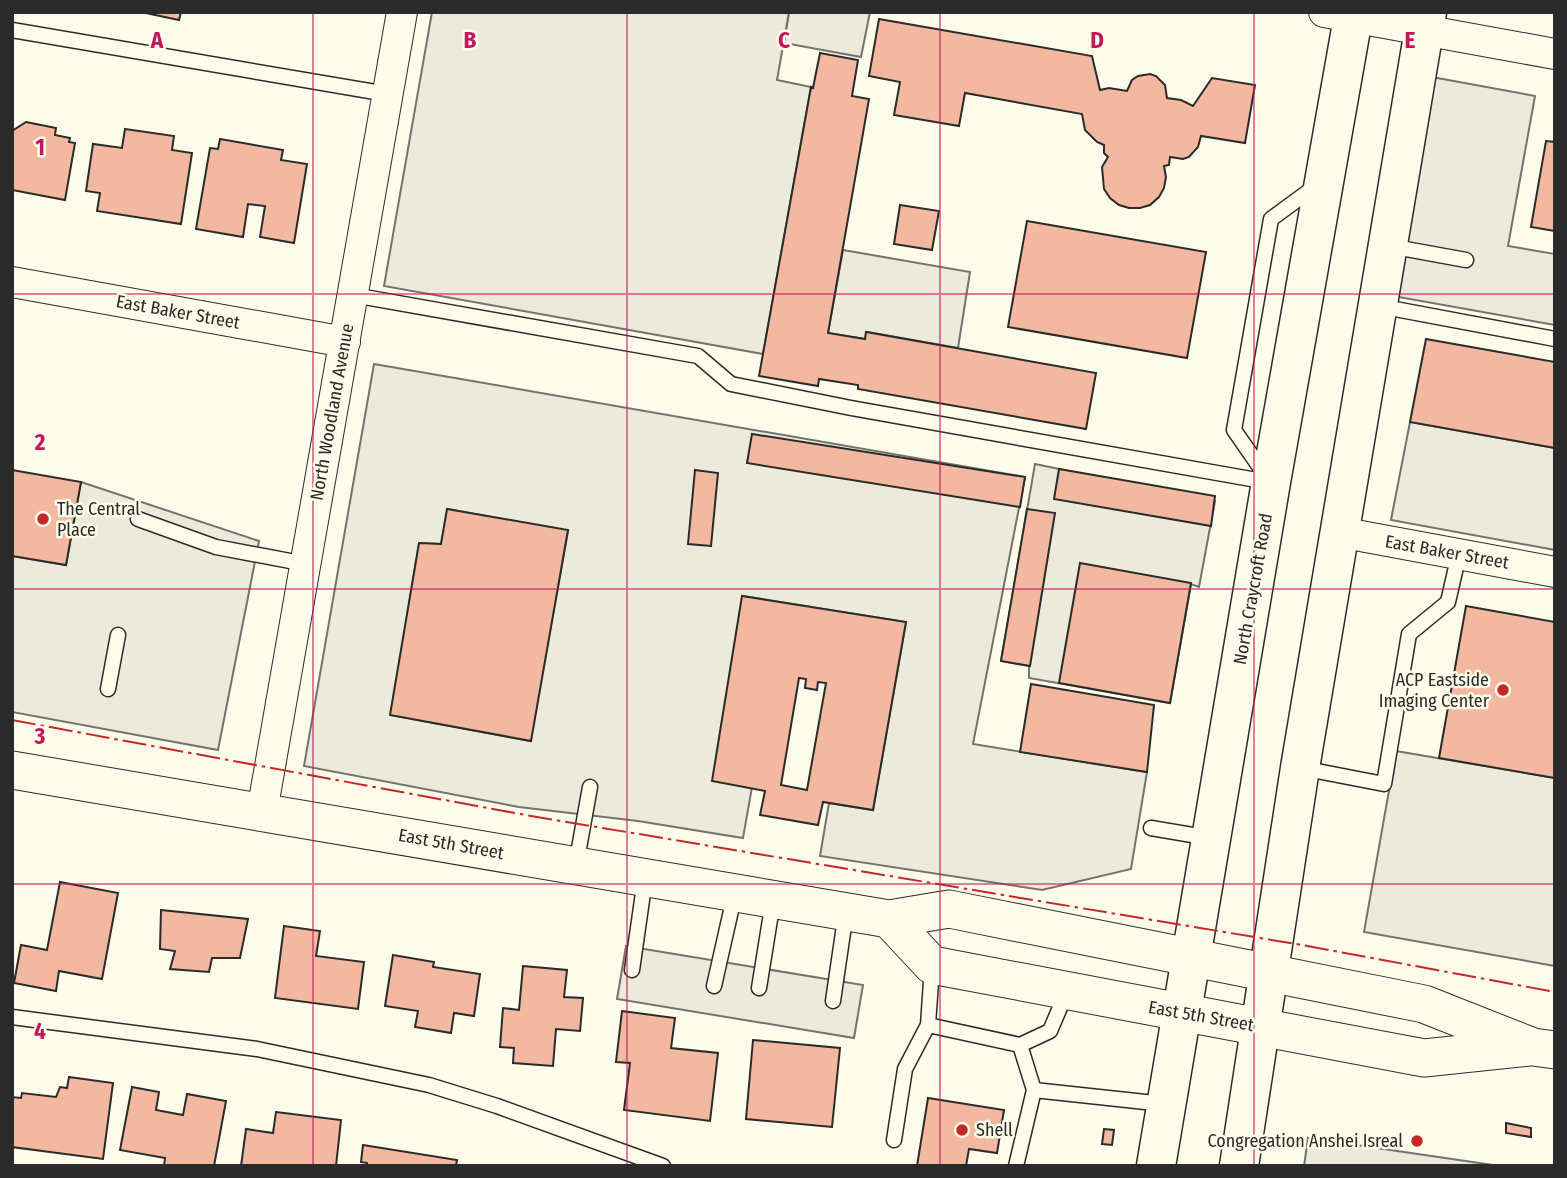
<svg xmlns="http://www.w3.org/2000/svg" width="1567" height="1178" viewBox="0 0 1567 1178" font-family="'Fira Sans Condensed',sans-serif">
<rect width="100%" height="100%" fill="#fdfbea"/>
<!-- green -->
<path fill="#ecebdb" stroke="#74746e" stroke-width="2" d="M789,12H870L861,57L784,43Z
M843,250L970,272L958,348L867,332L865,339L828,333Z"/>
<!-- parking -->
<path fill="#eceadb" stroke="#74746e" stroke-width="2" fill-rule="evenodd" d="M432,12H789L777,80L811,87L763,354L384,286Z
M1432,77L1535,96L1508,246L1555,254V325L1393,296Z
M374,364L1025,477L973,744L1147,772L1131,869L1042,890L820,856L829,803L873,810L906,622L743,596L752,787L743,838L638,821L519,807L304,766ZM448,509L568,531L530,741L391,715L419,543L441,544Z
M1410,422L1555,448V550L1391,520Z
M1035,464L1215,501L1199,587L1191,584L1170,703L1029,678V666L1001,661Z
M81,482L259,541L218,750L12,712V556L66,565Z
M1396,751L1555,778V966L1364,932Z
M626,946L863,985L854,1038L617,999Z
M1308,1138L1500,1166H1304Z"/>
<!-- building -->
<path fill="#f2b8a0" stroke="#2b2b2b" stroke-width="2" fill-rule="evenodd" d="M141,12H181L179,20Z
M879,19L1092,56L1100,90L1109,88L1127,91L1132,80L1138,76L1150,74L1156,76L1165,85L1167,98L1181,100L1193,106L1212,78L1255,85L1245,143L1201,136L1198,147L1189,157L1183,159L1170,157L1169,165L1164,166L1166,177L1164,188L1159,197L1150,205L1140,208H1129L1119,205L1110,198L1104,189L1102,167L1108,157L1104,153V145L1097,142L1085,130L1082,114L965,93L959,126L894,115L900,82L869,76Z
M820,53L858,60L852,96L869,99L828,333L865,339L866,332L1096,373L1086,429L858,389V385L819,379L818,386L759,376L811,87L813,88Z
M26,122L56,128L55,135L70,138L69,142L75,143L65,200L12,190V131Z
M125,129L174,136L172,150L192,153L181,224L97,211L100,193L86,191L93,144L122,148Z
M220,139L283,150L281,160L307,164L294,243L260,237L265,206L248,204L243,237L196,229L210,148L218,149Z
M1546,141L1555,142V231L1531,227Z
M900,205L939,211L932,250L894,244Z
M1027,221L1206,252L1187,358L1008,327Z
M1426,339L1555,362V448L1410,422Z
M752,434L1025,477L1020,507L747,463Z
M1059,469L1215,496L1211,526L1054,499Z
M12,470L81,482L66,565L12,556Z
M695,470L718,473L711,546L688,544Z
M447,509L568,530L531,741L390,715L419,543L441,544Z
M1027,509L1055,513L1030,666L1001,661Z
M1080,563L1191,583L1170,703L1059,683Z
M742,596L906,622L873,810L823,802L818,825L760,815L765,791L712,781ZM799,678L806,679L805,688L817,690L818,682L826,683L807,790L781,785Z
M1466,606L1555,622V778L1439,758Z
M1031,684L1154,705L1147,772L1020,752Z
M60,882L118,893L102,979L59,971L56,991L14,983L21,945L47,950Z
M161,910L248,919L240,958H212L209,972L170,969L175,951L160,949Z
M284,926L320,931L316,956L364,962L358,1009L275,998Z
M393,955L434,962L433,967L480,974L474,1016L454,1013L451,1033L415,1027L418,1011L385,1006Z
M523,966L567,970L564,997L583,998L580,1031L556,1029L553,1066L513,1063L514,1048L500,1047L503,1008L519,1010Z
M622,1011L675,1018L671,1048L718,1053L710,1121L624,1110L630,1063L616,1062Z
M753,1040L840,1048L832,1127L746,1119Z
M69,1077L113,1083L103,1159L12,1147V1097L21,1098L22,1093L56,1097L60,1087L67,1088Z
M132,1087L159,1092L156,1110L183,1115L187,1094L226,1101L214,1166H164L165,1158L120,1150Z
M928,1098L1004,1110L997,1153L969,1149L966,1166H917Z
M276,1112L341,1120L336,1166H241L246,1129L273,1133Z
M1506,1123L1531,1128V1137L1506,1133Z
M1104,1129L1114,1130L1112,1145L1102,1144Z
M363,1145L457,1160L456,1166H367V1163L361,1162Z"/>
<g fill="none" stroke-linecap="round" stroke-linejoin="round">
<!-- service casing -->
<g stroke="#2b2b2b" stroke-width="17">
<path id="service" d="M12,30L387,94
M1389,246L1466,260
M353,295L698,356L731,384L851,408L1268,482
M1379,306L1555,339
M1266,476L1234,430L1271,219L1316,186
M138,519L216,547L306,564
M108,689L118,635
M1301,768L1384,784L1409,634L1448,602L1459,554
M1151,828L1210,838
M576,865L590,787
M932,967L928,1025L1020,1045L1034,1090L1016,1166
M632,970L645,879
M714,986L735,893
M759,988L773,901
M833,1001L846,912
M12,1017L257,1049L429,1085L497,1106L663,1166
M1020,1045L1050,1031L1067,991
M1034,1090L1164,1104
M894,1140L905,1069L928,1025"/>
</g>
<!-- minor casing -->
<g stroke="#2b2b2b" stroke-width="32">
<path id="minor" d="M1324,12L1555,54
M12,282L345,342
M1339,532L1555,572
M262,812L402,12"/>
</g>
<!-- tertiary casing -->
<g stroke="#2b2b2b" stroke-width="39">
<path id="tertiary" d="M12,770L889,919L949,909L1424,1004L1533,1047L1555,1050
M889,919L932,965L1424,1058L1529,1047"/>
</g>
<!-- secondary casing -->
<g stroke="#2b2b2b" stroke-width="41">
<path id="secondary" d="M1156,1166L1271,482L1354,12
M1239,1166L1300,768L1427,12"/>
</g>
<!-- service -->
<use href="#service" stroke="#fdfbea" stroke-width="14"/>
<!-- minor -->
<use href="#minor" stroke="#fdfbea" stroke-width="30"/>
<!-- tertiary -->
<use href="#tertiary" stroke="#fdfbea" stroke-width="37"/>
<!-- secondary -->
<use href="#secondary" stroke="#fdfbea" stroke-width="38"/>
<!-- power -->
<path stroke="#c62828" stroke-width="2" stroke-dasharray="24 5 3.5 5" stroke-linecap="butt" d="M12,720L531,816L1302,945L1555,992"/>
</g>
<!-- grid -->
<path fill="none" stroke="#c2185b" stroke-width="2" stroke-opacity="0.55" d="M313,12V1166M627,12V1166M940,12V1166M1254,12V1166M12,294H1555M12,589H1555M12,884H1555"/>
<!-- markers -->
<g fill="#c62828" stroke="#fdfbea" stroke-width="2.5">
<circle cx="43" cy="519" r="7"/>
<circle cx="1503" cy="690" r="7"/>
<circle cx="962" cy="1130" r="7"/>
<circle cx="1417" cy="1141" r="7"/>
</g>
<g text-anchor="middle" stroke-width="5" stroke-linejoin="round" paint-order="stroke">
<!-- street labels -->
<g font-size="18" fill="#2b2b2b" stroke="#fdfbea">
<text transform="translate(178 312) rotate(10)" y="6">East Baker Street</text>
<text transform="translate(332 412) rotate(-80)" y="6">North Woodland Avenue</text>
<text transform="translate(1447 552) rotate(10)" y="6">East Baker Street</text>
<text transform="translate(1253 589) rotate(-80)" y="6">North Craycroft Road</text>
<text transform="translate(451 844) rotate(10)" y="6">East 5th Street</text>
<text transform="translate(1201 1016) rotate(10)" y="6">East 5th Street</text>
</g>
<!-- poi labels -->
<g font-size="18" fill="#2b2b2b" stroke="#fdfbea" text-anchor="start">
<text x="57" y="515">The Central<tspan x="57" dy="21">Place</tspan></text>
<text x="1489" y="686" text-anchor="end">ACP Eastside<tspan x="1489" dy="21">Imaging Center</tspan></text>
<text x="976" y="1136">Shell</text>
<text x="1403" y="1147" text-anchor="end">Congregation Anshei Isreal</text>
</g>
</g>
<g font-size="23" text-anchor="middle" font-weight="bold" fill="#c2185b" stroke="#fdfbea" stroke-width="5" stroke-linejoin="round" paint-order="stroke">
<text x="157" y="48">A</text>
<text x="470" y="48">B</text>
<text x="784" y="48">C</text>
<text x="1097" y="48">D</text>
<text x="1410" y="48">E</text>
<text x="40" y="155">1</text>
<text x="40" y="450">2</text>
<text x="40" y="744">3</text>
<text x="40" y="1039">4</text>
</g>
<!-- border -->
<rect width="1567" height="1178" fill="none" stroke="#2b2b2b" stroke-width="28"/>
</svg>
